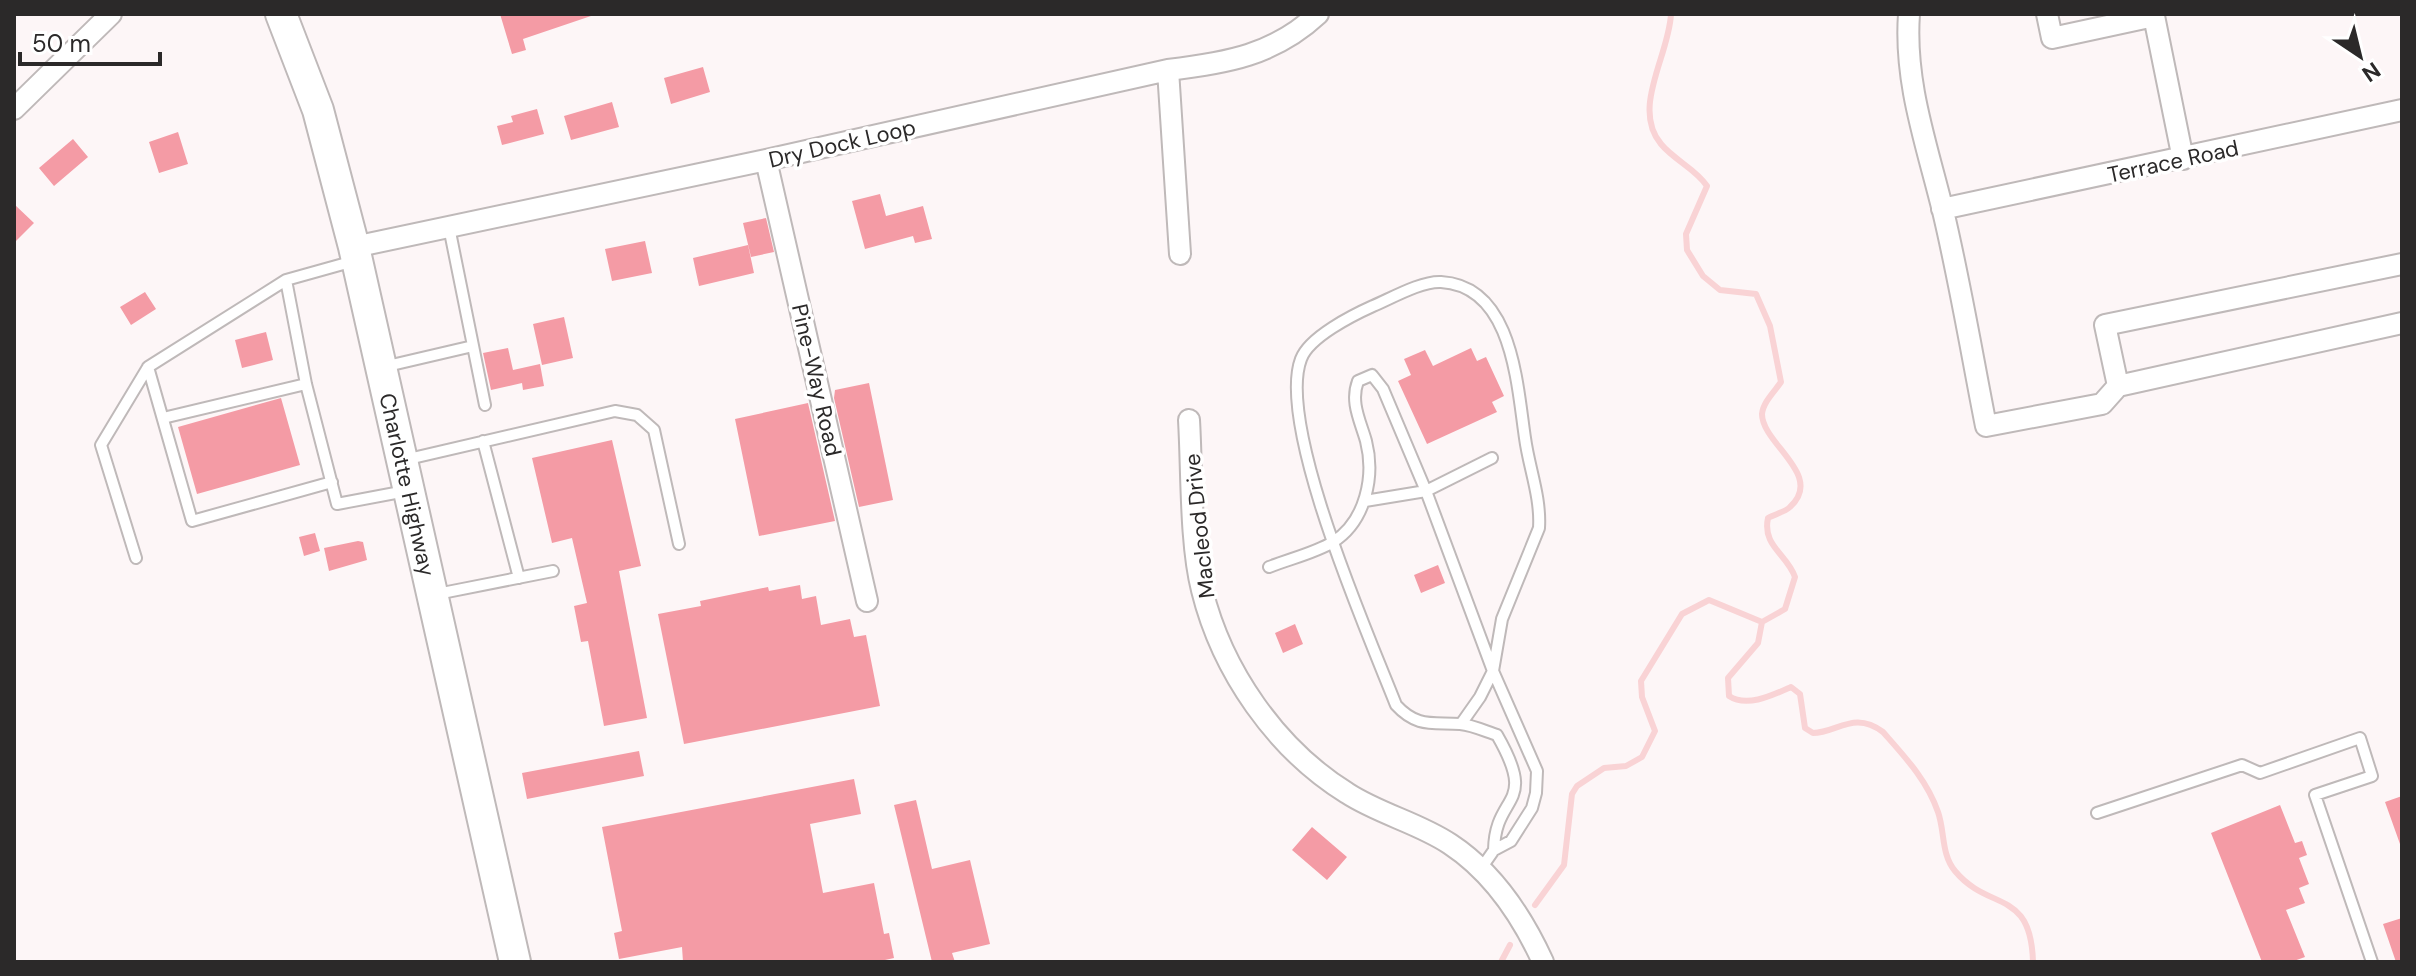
<svg xmlns="http://www.w3.org/2000/svg" width="2416" height="976" viewBox="0 0 2416 976" font-family="'DM Sans',sans-serif">
<rect width="100%" height="100%" fill="#fdf6f7"/>
<g fill="none" stroke-linecap="round" stroke-linejoin="round">
<!-- stream -->
<path stroke="#f9d3d5" stroke-width="6" d="M1762,622L1758,643L1728,678L1729,696C1747,708 1773,695 1791,687L1800,694L1805,728L1813,733C1837,733 1854,710 1883,732C1905,757 1927,780 1938,812C1945,832 1941,854 1955,871C1989,912 2031,888 2033,962
M1535,905L1564,865L1572,794L1577,786L1604,768L1626,766L1642,757L1655,731L1642,697L1641,681L1682,614L1709,600L1762,622L1785,609L1795,577C1787,554 1762,546 1768,518C1775,514 1785,512 1790,507C1825,475 1762,444 1762,414C1763,402 1775,391 1781,382L1770,326L1756,294L1720,290L1703,276L1687,250L1686,234L1707,186C1696,169 1674,160 1661,144C1631,108 1669,56 1671,14
M1501,962L1510,945"/>
</g>
<!-- building -->
<path fill="#f49ba5" d="M500,14H591V16L523,39L526,50L512,54Z
M703,67L710,92L671,104L664,78Z
M612,102L619,127L571,140L564,116Z
M537,109L544,134L502,145L497,126L513,122L511,116Z
M178,132L188,164L159,173L149,142Z
M73,139L88,157L54,186L39,168Z
M880,194L886,216L923,206L932,239L915,243L913,236L865,249L852,201Z
M14,204L34,223L14,243Z
M766,218L774,252L751,257L743,223Z
M645,241L652,273L612,281L605,249Z
M748,245L754,273L699,286L693,258Z
M145,292L156,309L131,325L120,307Z
M564,317L573,358L542,365L533,324Z
M266,332L273,360L242,368L235,340Z
M508,348L513,370L540,364L544,386L523,390L522,383L491,390L483,353Z
M1471,348L1477,361L1486,357L1504,396L1492,402L1497,412L1427,444L1398,381L1411,375L1404,359L1425,350L1433,366Z
M869,383L893,500L859,507L834,398L835,390Z
M281,398L300,465L197,494L178,427Z
M808,403L835,521L759,536L735,419Z
M612,440L641,566L619,571L647,718L604,726L588,641L581,642L574,606L587,603L572,538L552,543L532,458Z
M315,533L320,551L304,556L299,537Z
M358,541L363,542L367,560L329,571L324,548Z
M1438,565L1445,583L1421,593L1414,575Z
M800,585L802,599L816,596L821,625L850,619L854,637L866,635L880,706L684,744L658,614L701,606L700,601L768,587L769,591Z
M1295,624L1303,644L1283,653L1275,633Z
M639,751L644,776L527,799L522,773Z
M854,779L861,814L810,824L823,893L874,883L884,934L889,933L894,958L876,962H683L682,947L619,959L614,933L622,931L602,827Z
M2402,796V844H2400L2385,802Z
M916,800L932,869L970,860L990,944L952,953L955,962H932L894,805Z
M2280,805L2295,843L2302,841L2307,855L2299,858L2309,884L2299,888L2305,903L2286,910L2305,957L2291,962H2262L2211,833Z
M1312,827L1347,857L1327,880L1292,850Z
M2402,918V962H2396L2383,924Z"/>
<g fill="none" stroke-linecap="round" stroke-linejoin="round">
<!-- lane casing -->
<g stroke="#bfb9b9" stroke-width="14">
<path id="lane" d="M449,227L485,405
M354,261L286,280L306,384L337,504L406,491
M286,280L148,367L192,521L332,482
M383,367L473,346
M163,418L306,384
M483,441L519,578
M404,460L615,411L637,415L654,430L679,544
M136,558L101,445L148,367
M1269,567C1289,559 1315,553 1333,542C1366,521 1375,476 1366,441C1360,420 1350,402 1358,381L1372,375L1383,389L1426,491L1365,501
M437,594L553,571
M1461,724L1480,697L1493,671L1426,491L1492,458
M2097,813L2242,765L2260,773L2360,738L2372,776L2315,795L2372,962
M1480,870L1494,850L1511,841L1532,808L1536,793L1537,771L1493,671L1502,619L1539,528C1541,497 1529,468 1525,438C1517,385 1513,286 1441,282C1421,281 1392,298 1373,306C1353,315 1309,337 1301,359C1276,425 1369,636 1396,705C1417,728 1433,722 1460,724C1472,725 1485,731 1497,735C1539,808 1495,792 1494,850"/>
</g>
<!-- street casing -->
<g stroke="#bfb9b9" stroke-width="24">
<path id="street" d="M1909,14C1904,83 1927,145 1943,211C1960,282 1972,355 1986,426L2102,404L2118,386L2105,325L2402,264
M2047,14L2052,38L2154,16L2183,159
M1168,70L1180,254
M14,109L111,14
M766,160L867,601
M1942,209L2402,110
M354,247L766,160L1168,70C1227,63 1274,55 1318,14
M2118,386L2402,323
M1189,420C1192,470 1190,543 1202,590C1222,671 1276,749 1347,793C1379,814 1419,823 1450,844C1494,873 1522,916 1543,962"/>
</g>
<!-- primary casing -->
<g stroke="#bfb9b9" stroke-width="34">
<g id="primary">
<path id="s1" d="M281,14L318,110L354,247L515,962"/>
</g>
</g>
<!-- lane -->
<use href="#lane" stroke="#fff" stroke-width="10"/>
<!-- street -->
<use href="#street" stroke="#fff" stroke-width="20"/>
<!-- primary -->
<use href="#primary" stroke="#fff" stroke-width="30"/>
</g>
<g text-anchor="middle" stroke-width="7" stroke-linejoin="round" paint-order="stroke">
<!-- street labels -->
<g font-size="22" fill="#2b2929" stroke="#fff">
<text transform="translate(842 143) rotate(-13)" y="8">Dry Dock Loop</text>
<text transform="translate(2173 161) rotate(-12)" y="8">Terrace Road</text>
<text transform="translate(817 380) rotate(77)" y="8">Pine-Way Road</text>
<text dy="8" stroke="none"><textPath href="#s1" startOffset="488">Charlotte Highway</textPath></text>
<text transform="translate(1199 526) rotate(-96)" y="8">Macleod Drive</text>
</g>
</g>
<!-- border -->
<rect width="2416" height="976" fill="none" stroke="#2b2929" stroke-width="32"/>
<!-- north arrow -->
<g transform="translate(2360 56) rotate(145)" stroke="#ffffff" stroke-width="6" paint-order="stroke">
<path d="M0-6L14 30L0 20L-14 30Z" fill="#2b2929"/>
<text y="-12" font-size="22" font-weight="bold" text-anchor="middle" fill="#2b2929">N</text>
</g>
<!-- scale -->
<path d="M20 52v12h140v-12" fill="none" stroke="#2b2929" stroke-width="4"/>
<text x="32" y="52" font-size="24" fill="#2b2929" stroke="#ffffff" stroke-width="6" paint-order="stroke">50 m</text>
</svg>
